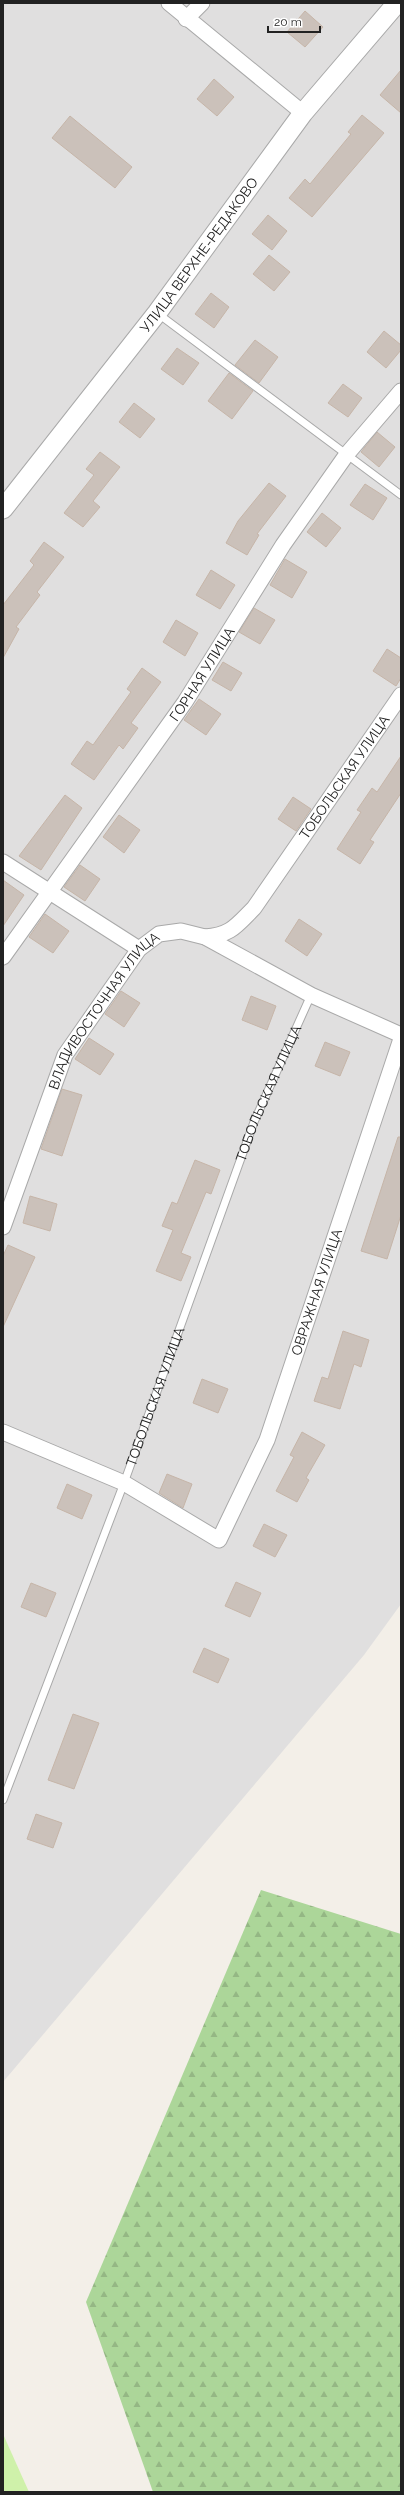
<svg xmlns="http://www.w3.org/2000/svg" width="404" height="2495" viewBox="0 0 404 2495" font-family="Raleway,sans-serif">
<defs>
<pattern id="forest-firs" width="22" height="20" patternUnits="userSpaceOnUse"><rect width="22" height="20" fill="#acd699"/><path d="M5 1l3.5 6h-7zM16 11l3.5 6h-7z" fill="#94b784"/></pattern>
</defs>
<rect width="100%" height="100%" fill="#f3efe8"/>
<!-- residential -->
<path fill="#e0dfdf" d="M3,3H401V1604L364,1655L3,2082Z"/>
<!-- forest -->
<path fill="url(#forest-firs)" d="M261,1890L401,1934V2492H153L86,2302Z"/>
<!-- garden -->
<path fill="#cff1aa" d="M3,2434L29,2492H3Z"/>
<!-- building -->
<path fill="#cbc1ba" stroke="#c6b5a8" d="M305,11L323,27L305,47L287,32Z
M401,70V113L380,95Z
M214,79L234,97L217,116L197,99Z
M362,115L384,133L312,217L289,198L305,179L310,184L351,134L348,132Z
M70,116L132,167L115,188L52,138Z
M268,215L287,231L272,250L252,234Z
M269,255L290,272L274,291L253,274Z
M211,293L229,307L214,328L195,314Z
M384,331L401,345V350L386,368L367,352Z
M255,340L278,357L259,383L235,365Z
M177,348L199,363L183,385L161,369Z
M229,373L253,391L232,419L208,401Z
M343,384L362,398L348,417L328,403Z
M134,403L155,419L140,438L119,422Z
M377,432L395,447L379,467L361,452Z
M100,452L120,467L93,501L100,507L83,527L64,513L94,475L86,469Z
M269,483L286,496L257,534L259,535L247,555L226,543L238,521Z
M365,484L387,498L373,520L350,505Z
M322,513L341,528L326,547L307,532Z
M44,542L64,557L37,592L40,595L16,627L19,629L3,658V605L34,565L30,561Z
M285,559L307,572L292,598L270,585Z
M211,570L235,585L220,609L196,595Z
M254,608L275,620L260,644L239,632Z
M176,620L198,633L185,656L163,642Z
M387,649L401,658V678L396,686L373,671Z
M223,662L242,673L231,691L212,680Z
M142,668L161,682L131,723L138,728L123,749L119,745L94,780L71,764L87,741L93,745L131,692L127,689Z
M199,699L221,714L206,735L184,720Z
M401,756V793L370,840L374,842L360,864L337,849L361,812L357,810L372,788L377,792Z
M65,795L82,808L41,870L19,856Z
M293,797L311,809L296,831L278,819Z
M119,815L140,830L124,853L103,837Z
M80,865L100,879L85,901L64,887Z
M3,880L24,895L3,926Z
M45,914L69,931L53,953L29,937Z
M299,919L322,934L307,956L285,941Z
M121,991L140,1003L124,1027L105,1014Z
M251,996L276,1006L267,1030L242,1020Z
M89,1038L114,1054L100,1075L75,1059Z
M325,1042L350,1052L340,1076L315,1066Z
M62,1089L82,1095L62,1156L41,1149Z
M398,1137H401V1215L387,1259L361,1251Z
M195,1160L220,1170L211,1194L206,1192L181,1253L191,1257L181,1281L156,1271L173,1230L162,1226L172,1202L177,1204Z
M30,1196L57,1204L50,1231L23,1223Z
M8,1245L35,1257L3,1327V1256Z
M343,1331L369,1340L361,1367L354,1364L340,1409L314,1401L322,1377L328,1379Z
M202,1379L228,1389L218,1413L193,1403Z
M302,1432L325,1445L306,1478L309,1480L297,1502L276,1491L294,1457L290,1455Z
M167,1474L192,1484L183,1508L159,1493Z
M67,1484L92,1495L82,1519L57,1508Z
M264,1524L287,1535L275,1557L253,1546Z
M236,1582L261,1593L250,1617L225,1606Z
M31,1583L56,1593L46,1617L21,1607Z
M204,1648L229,1659L218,1683L193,1672Z
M73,1714L99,1723L74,1789L48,1780Z
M36,1814L62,1823L53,1848L27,1839Z"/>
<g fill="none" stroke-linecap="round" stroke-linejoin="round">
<!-- service casing -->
<g stroke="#a9a9a9" stroke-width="9">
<g id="service">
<path d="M157,313L401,495"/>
<path id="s1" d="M3,1800L124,1483L254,1122L311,995"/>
</g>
</g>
<!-- minor casing -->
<g stroke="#a9a9a9" stroke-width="17">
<g id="minor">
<path d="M169,3L303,113"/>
<path d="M186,19L202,3"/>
<path d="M3,862L139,949"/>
<path id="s2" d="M205,937C231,935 236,926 254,908L401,695"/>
<path id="s3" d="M3,957L185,702L283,545L347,454L401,391"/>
<path id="s4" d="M3,1227L65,1055L139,949L159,934L181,931L205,937L311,995L401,1035"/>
<path id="s5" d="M3,1432L124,1483L219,1540L267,1440L401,1039"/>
</g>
</g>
<!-- tertiary casing -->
<g stroke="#a9a9a9" stroke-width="21">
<g id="tertiary">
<path id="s6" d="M3,509L157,313L303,113L397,3"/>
</g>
</g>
<!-- service -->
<use href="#service" stroke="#fff" stroke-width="7"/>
<!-- minor -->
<use href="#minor" stroke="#fff" stroke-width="15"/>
<!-- tertiary -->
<use href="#tertiary" stroke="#fff" stroke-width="19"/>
</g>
<g text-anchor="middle" stroke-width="3" stroke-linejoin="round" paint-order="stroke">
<!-- street labels -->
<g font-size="14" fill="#222" stroke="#fff">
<text dy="5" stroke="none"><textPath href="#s6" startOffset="321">УЛИЦА ВЕРХНЕ-РЕДАКОВО</textPath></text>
<text dy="5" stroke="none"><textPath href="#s3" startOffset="346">ГОРНАЯ УЛИЦА</textPath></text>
<text dy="5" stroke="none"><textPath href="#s2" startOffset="218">ТОБОЛЬСКАЯ УЛИЦА</textPath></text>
<text dy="5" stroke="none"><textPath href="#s4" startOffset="241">ВЛАДИВОСТОЧНАЯ УЛИЦА</textPath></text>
<text dy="5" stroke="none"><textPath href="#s1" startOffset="755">ТОБОЛЬСКАЯ УЛИЦА</textPath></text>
<text dy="5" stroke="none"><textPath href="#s5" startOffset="509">ОВРАЖНАЯ УЛИЦА</textPath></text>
<text dy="5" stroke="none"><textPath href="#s1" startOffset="431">ТОБОЛЬСКАЯ УЛИЦА</textPath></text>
</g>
</g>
<!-- border -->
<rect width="404" height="2495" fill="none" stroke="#222222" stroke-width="8"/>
<!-- scale -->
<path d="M268 26v6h52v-6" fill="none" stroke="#222222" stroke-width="2"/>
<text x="274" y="26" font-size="12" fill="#222222" stroke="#ffffff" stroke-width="3" paint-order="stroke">20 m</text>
</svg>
